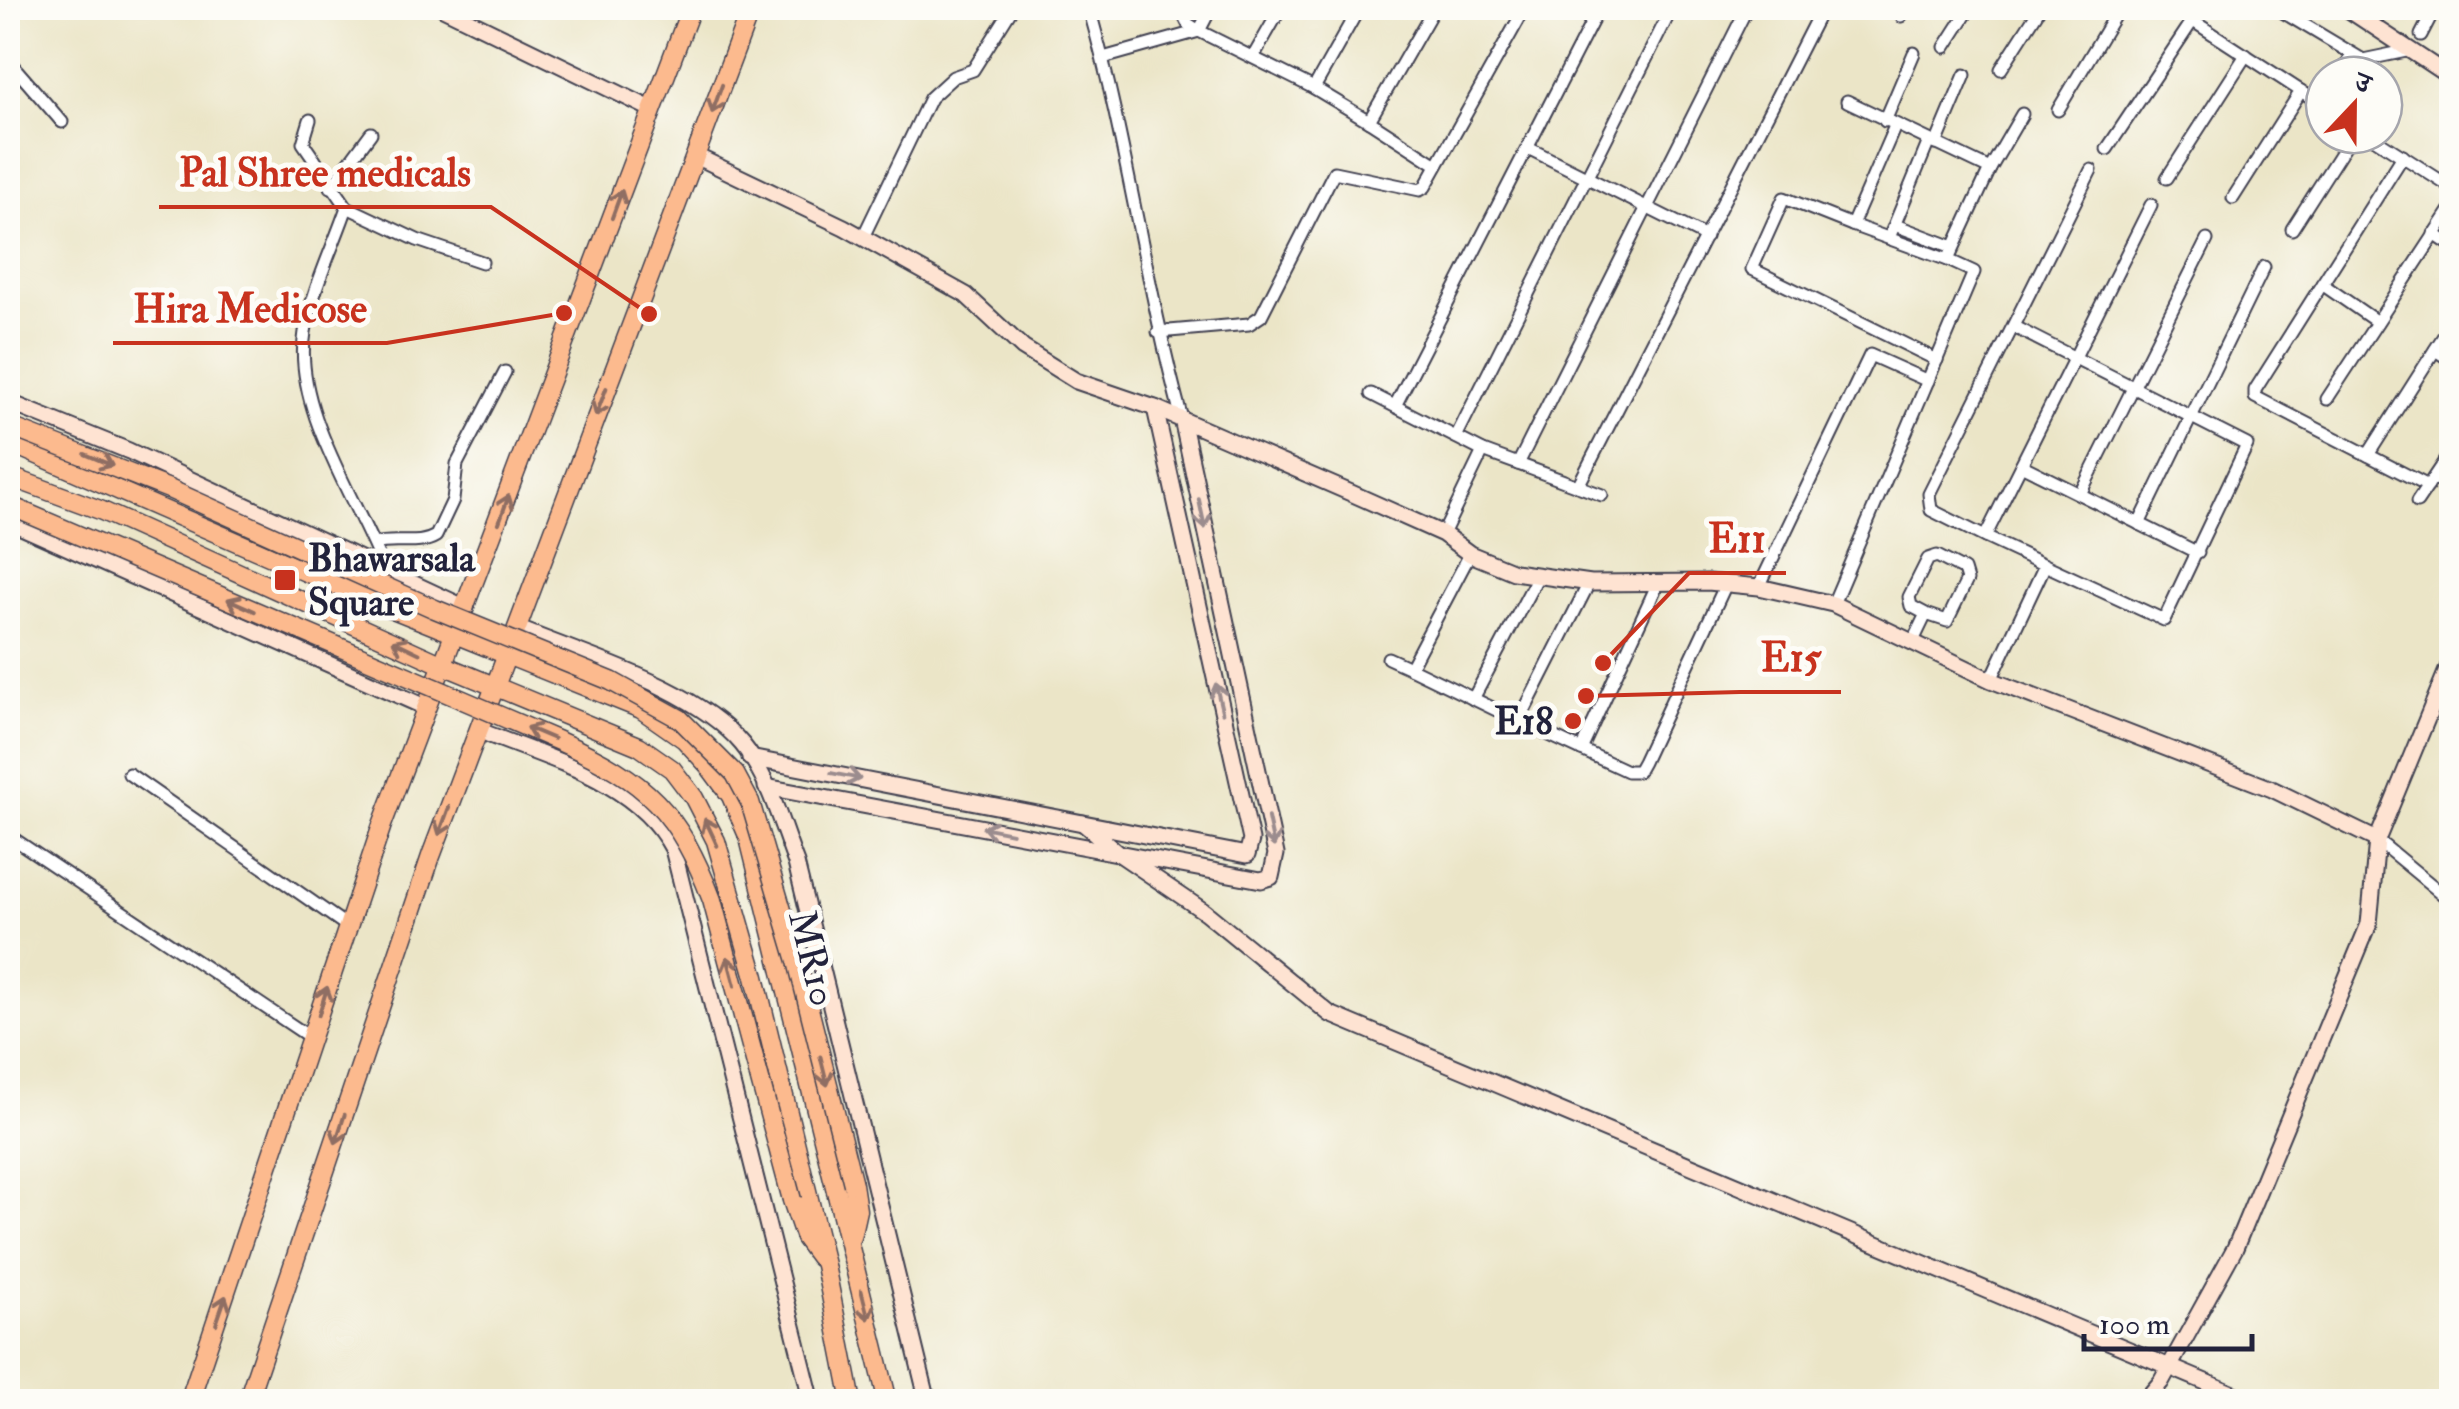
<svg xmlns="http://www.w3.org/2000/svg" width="2459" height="1409" font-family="'IM FELL Double Pica','Noto Serif Devanagari',serif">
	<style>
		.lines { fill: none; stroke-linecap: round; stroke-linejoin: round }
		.street-casing { stroke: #403f50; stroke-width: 15 }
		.secondary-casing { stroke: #403f50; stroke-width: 19 }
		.primary-casing { stroke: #403f50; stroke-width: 21 }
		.street { stroke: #fff; stroke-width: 11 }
		.secondary { stroke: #fee3d2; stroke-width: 15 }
		.primary { stroke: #fcba8e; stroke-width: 18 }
		.primary-bridge-casing { stroke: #403f50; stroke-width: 21; stroke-linecap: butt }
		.primary-bridge { stroke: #fcba8e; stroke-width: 18 }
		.oneway { stroke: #8f6e64 }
		.oneway2 { stroke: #9b8c8e }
		.poi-dot { fill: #c8321e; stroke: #fdfcf7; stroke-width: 4 }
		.labels { text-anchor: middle; stroke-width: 10; stroke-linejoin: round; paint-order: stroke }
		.poi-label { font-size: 38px; font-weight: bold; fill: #22223b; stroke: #fdfcf7; text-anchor: start }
		.street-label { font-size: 38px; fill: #22223b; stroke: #fdfcf7 }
		.leader { fill: none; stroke: #c8321e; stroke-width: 4 }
		.callout-dot { fill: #c8321e; stroke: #fdfcf7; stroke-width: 4 }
		.callout-label { font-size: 40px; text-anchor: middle; font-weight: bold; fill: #c8321e; stroke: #fdfcf7; stroke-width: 10; stroke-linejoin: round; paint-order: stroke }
	</style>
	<rect width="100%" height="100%" fill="#fdfcf7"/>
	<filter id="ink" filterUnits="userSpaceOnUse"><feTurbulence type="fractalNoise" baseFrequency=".01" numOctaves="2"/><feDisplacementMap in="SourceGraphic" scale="20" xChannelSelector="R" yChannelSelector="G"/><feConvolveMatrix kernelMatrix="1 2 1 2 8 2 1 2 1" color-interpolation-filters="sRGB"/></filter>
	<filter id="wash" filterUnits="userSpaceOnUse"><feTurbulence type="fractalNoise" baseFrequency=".0048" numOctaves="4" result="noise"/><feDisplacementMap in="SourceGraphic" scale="40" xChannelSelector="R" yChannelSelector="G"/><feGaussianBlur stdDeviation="2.25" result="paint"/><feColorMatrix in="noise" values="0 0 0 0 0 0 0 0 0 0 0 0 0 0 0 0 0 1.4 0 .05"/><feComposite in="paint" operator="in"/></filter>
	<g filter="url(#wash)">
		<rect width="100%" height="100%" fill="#ebe5c7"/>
	</g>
	<g filter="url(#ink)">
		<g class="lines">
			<g class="street-casing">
				<g id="street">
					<path d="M1089,8c38,135 56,275 93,411"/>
					<path d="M1180,8l8,16 11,7"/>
					<path d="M1211,8l-12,23 115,57 55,33 65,-113"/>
					<path d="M2173,8l151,98"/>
					<path d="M2276,8l87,52 48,-10"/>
					<path d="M1901,16l6,-8"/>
					<path d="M2421,35l14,-27"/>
					<path d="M1945,47l25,-39"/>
					<path d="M1253,57l28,-49"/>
					<path d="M1103,58l96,-27"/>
					<path d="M8,60l54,62"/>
					<path d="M2001,69l39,-61"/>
					<path d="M2340,75l12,-18"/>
					<path d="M1314,88l45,-80"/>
					<path d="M2058,110l61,-102"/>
					<path d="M310,120l-7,23 44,64c-14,41 -35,83 -42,125 -13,77 54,170 80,240"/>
					<path d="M1369,121l68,44"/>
					<path d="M1885,121l29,-68"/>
					<path d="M1895,126l-43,99 96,35"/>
					<path d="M2369,135l83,53"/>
					<path d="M1936,144l29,-69"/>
					<path d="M1528,148l178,89"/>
					<path d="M2107,149l86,-129"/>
					<path d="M2403,156l-148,234v7l173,89"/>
					<path d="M1990,169l32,-55"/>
					<path d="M2167,178l79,-123"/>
					<path d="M331,187l40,-54"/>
					<path d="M2233,198l68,-107"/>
					<path d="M347,207l70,33 65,22"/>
					<path d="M1852,225l-68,-27 -32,71 185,91"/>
					<path d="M1895,225l58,22"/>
					<path d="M2292,229l60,-94"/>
					<path d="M2434,234l18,12"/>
					<path d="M863,237l67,-139 23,-21 20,-7 39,-62"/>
					<path d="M1889,238l40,-97"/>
					<path d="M2322,284l55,38"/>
					<path d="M2016,328l231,117 -83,175 -119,-55"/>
					<path d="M1158,332l91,-8 12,-8 73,-144 86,18 5,-3 100,-179"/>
					<path d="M2435,350l17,11"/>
					<path d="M1371,394l112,57 119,44"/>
					<path d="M2327,399l125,-191"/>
					<path d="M1395,406l204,-398"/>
					<path d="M1456,437l216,-429"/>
					<path d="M2368,455l84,-132"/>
					<path d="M1518,464l229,-456"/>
					<path d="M2021,465l177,88"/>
					<path d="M1578,486l244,-478"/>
					<path d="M2080,494l127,-254"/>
					<path d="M2417,502l35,-52"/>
					<path d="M2139,524l125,-257"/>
					<path d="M1443,534l40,-83"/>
					<path d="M1985,537l-54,-27 -2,-16 162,-324"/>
					<path d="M374,544c21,-6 44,3 62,-8l17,-36 4,-36 48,-92"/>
					<path d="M1470,554l-60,114 109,53"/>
					<path d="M1589,583l-70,138 108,50h11l5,-9 83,-178"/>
					<path d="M1759,587l111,-232 58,26"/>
					<path d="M1833,604l141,-332 -26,-12 42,-91 -143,-68"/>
					<path d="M1913,641l13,-27 -15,-8 -2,-9 19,-38 9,-3 27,14 3,10 -20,41 -21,-7"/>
					<path d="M1388,658l22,10"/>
					<path d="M1991,680l54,-115 -60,-28 166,-332"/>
					<path d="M1473,699l65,-123"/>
					<path d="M1581,750l77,-167"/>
					<path d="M129,774l218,152"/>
					<path d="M8,835l303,203"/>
					<path d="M2377,840l75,62"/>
				</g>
			</g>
			<g class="secondary-casing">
				<g id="secondary">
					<path d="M443,8l210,102"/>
					<path d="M2346,8l106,70"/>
					<path d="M8,18l9,-10"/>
					<path d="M696,156l148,71 122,68 57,53 53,33 79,27 196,85 92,41 27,20 44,18 77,11 117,-1 51,5 74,17 158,76 281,109 105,51"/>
					<path d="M8,402l121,49 337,157"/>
					<path d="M8,521l417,186"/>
					<path d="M517,628c68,29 176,58 225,116 27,33 39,80 54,119l132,539"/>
					<path d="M478,730c69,29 158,49 195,119l139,553"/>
					<path d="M750,758l497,97 4,-15 -96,-432"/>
					<path d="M766,787l495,93 10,-3 5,-23 -94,-435"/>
					<path d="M1083,823l35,30 87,59 125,102 923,388"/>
					<path d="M2144,1402l17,-20 74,-134 134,-324 8,-84 75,-182"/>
				</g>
			</g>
			<g class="primary-casing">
				<g id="primary">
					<path d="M8,442l355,155 278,112 43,30 24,26 23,31 18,42 139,564"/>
					<path d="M8,476l92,34 343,155 196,81 33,23 22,29 22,43 39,136 70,288 27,137"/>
					<path d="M792,1200l13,38 14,19"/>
					<path d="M851,1237l6,-27 -4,-26"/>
					<path d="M189,1402l193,-577 309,-817"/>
					<path d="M247,1402l184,-546 320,-848"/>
				</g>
			</g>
			<use href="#street" class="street"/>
			<use href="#secondary" class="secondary"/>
			<use href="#primary" class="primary"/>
			<g class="primary-bridge-casing">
				<g id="primary-bridge">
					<path d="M8,426l161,63 266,120 176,72 69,38 55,55 15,28 47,159 56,223"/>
					<path d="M8,505l553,237c85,38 118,70 151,158l80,300"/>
				</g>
			</g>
			<use href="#primary-bridge" class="primary-bridge"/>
		</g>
		<defs><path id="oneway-shaft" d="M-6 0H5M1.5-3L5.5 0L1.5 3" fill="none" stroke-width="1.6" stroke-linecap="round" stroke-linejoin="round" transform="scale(2.5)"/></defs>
		<g class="oneway">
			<use href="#oneway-shaft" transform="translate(717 99) rotate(110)"/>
			<use href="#oneway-shaft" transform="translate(617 204) rotate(-70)"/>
			<use href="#oneway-shaft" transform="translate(601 402) rotate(111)"/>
			<use href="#oneway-shaft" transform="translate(99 460) rotate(23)"/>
			<use href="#oneway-shaft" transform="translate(504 509) rotate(-70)"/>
			<use href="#oneway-shaft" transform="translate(241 605) rotate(-156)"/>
			<use href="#oneway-shaft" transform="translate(406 647) rotate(-154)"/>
			<use href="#oneway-shaft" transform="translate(540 733) rotate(-157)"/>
			<use href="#oneway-shaft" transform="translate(444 821) rotate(110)"/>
			<use href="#oneway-shaft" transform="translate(711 832) rotate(-115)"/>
			<use href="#oneway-shaft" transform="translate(731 971) rotate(-105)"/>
			<use href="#oneway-shaft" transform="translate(323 1001) rotate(-73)"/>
			<use href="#oneway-shaft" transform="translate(824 1071) rotate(76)"/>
			<use href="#oneway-shaft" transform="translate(340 1129) rotate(108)"/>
			<use href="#oneway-shaft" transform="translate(865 1305) rotate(76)"/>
			<use href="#oneway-shaft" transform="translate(221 1310) rotate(-71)"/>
		</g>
		<g class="oneway2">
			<use href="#oneway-shaft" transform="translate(1202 514) rotate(78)"/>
			<use href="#oneway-shaft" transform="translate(1219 698) rotate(-103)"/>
			<use href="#oneway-shaft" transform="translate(846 776) rotate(11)"/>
			<use href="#oneway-shaft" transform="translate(997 830) rotate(-169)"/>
			<use href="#oneway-shaft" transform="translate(1271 832) rotate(78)"/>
		</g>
	</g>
	<g class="poi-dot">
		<rect x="273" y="568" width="24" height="24" rx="5"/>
		<circle cx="1573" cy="721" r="10"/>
	</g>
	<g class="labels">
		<g class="poi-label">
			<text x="308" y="571">Bhawarsala<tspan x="308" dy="44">Square</tspan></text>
			<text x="1553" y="734" text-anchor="end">E18</text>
		</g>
		<g class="street-label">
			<text transform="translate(813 958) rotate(76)" y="13">MR10</text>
		</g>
	</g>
	<path class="leader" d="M649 314L491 207H159M564 313L387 343H113M1603 663L1689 573H1786M1586 696L1740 692H1841"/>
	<g class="callout-dot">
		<circle cx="649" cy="314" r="10"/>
		<circle cx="564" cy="313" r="10"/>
		<circle cx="1603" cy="663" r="10"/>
		<circle cx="1586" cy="696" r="10"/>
	</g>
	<g class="callout-label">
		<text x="325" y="186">Pal Shree medicals</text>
		<text x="250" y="322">Hira Medicose</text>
		<text x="1737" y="552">E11</text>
		<text x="1791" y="671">E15</text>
	</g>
	<rect width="2459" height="1409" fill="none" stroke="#fdfcf7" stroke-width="40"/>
	<g transform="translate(2354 105) rotate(22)"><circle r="48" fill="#fdfcf7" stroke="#a5a5ac" stroke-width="2.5"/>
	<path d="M0-8L18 38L0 25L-18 38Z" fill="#c8321e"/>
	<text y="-15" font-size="28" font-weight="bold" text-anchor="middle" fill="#22223b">उ</text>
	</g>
	<path d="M2084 1334v15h168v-15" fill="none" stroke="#22223b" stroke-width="5"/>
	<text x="2099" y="1334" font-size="30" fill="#22223b" stroke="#fdfcf7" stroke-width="8" paint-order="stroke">100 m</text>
</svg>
